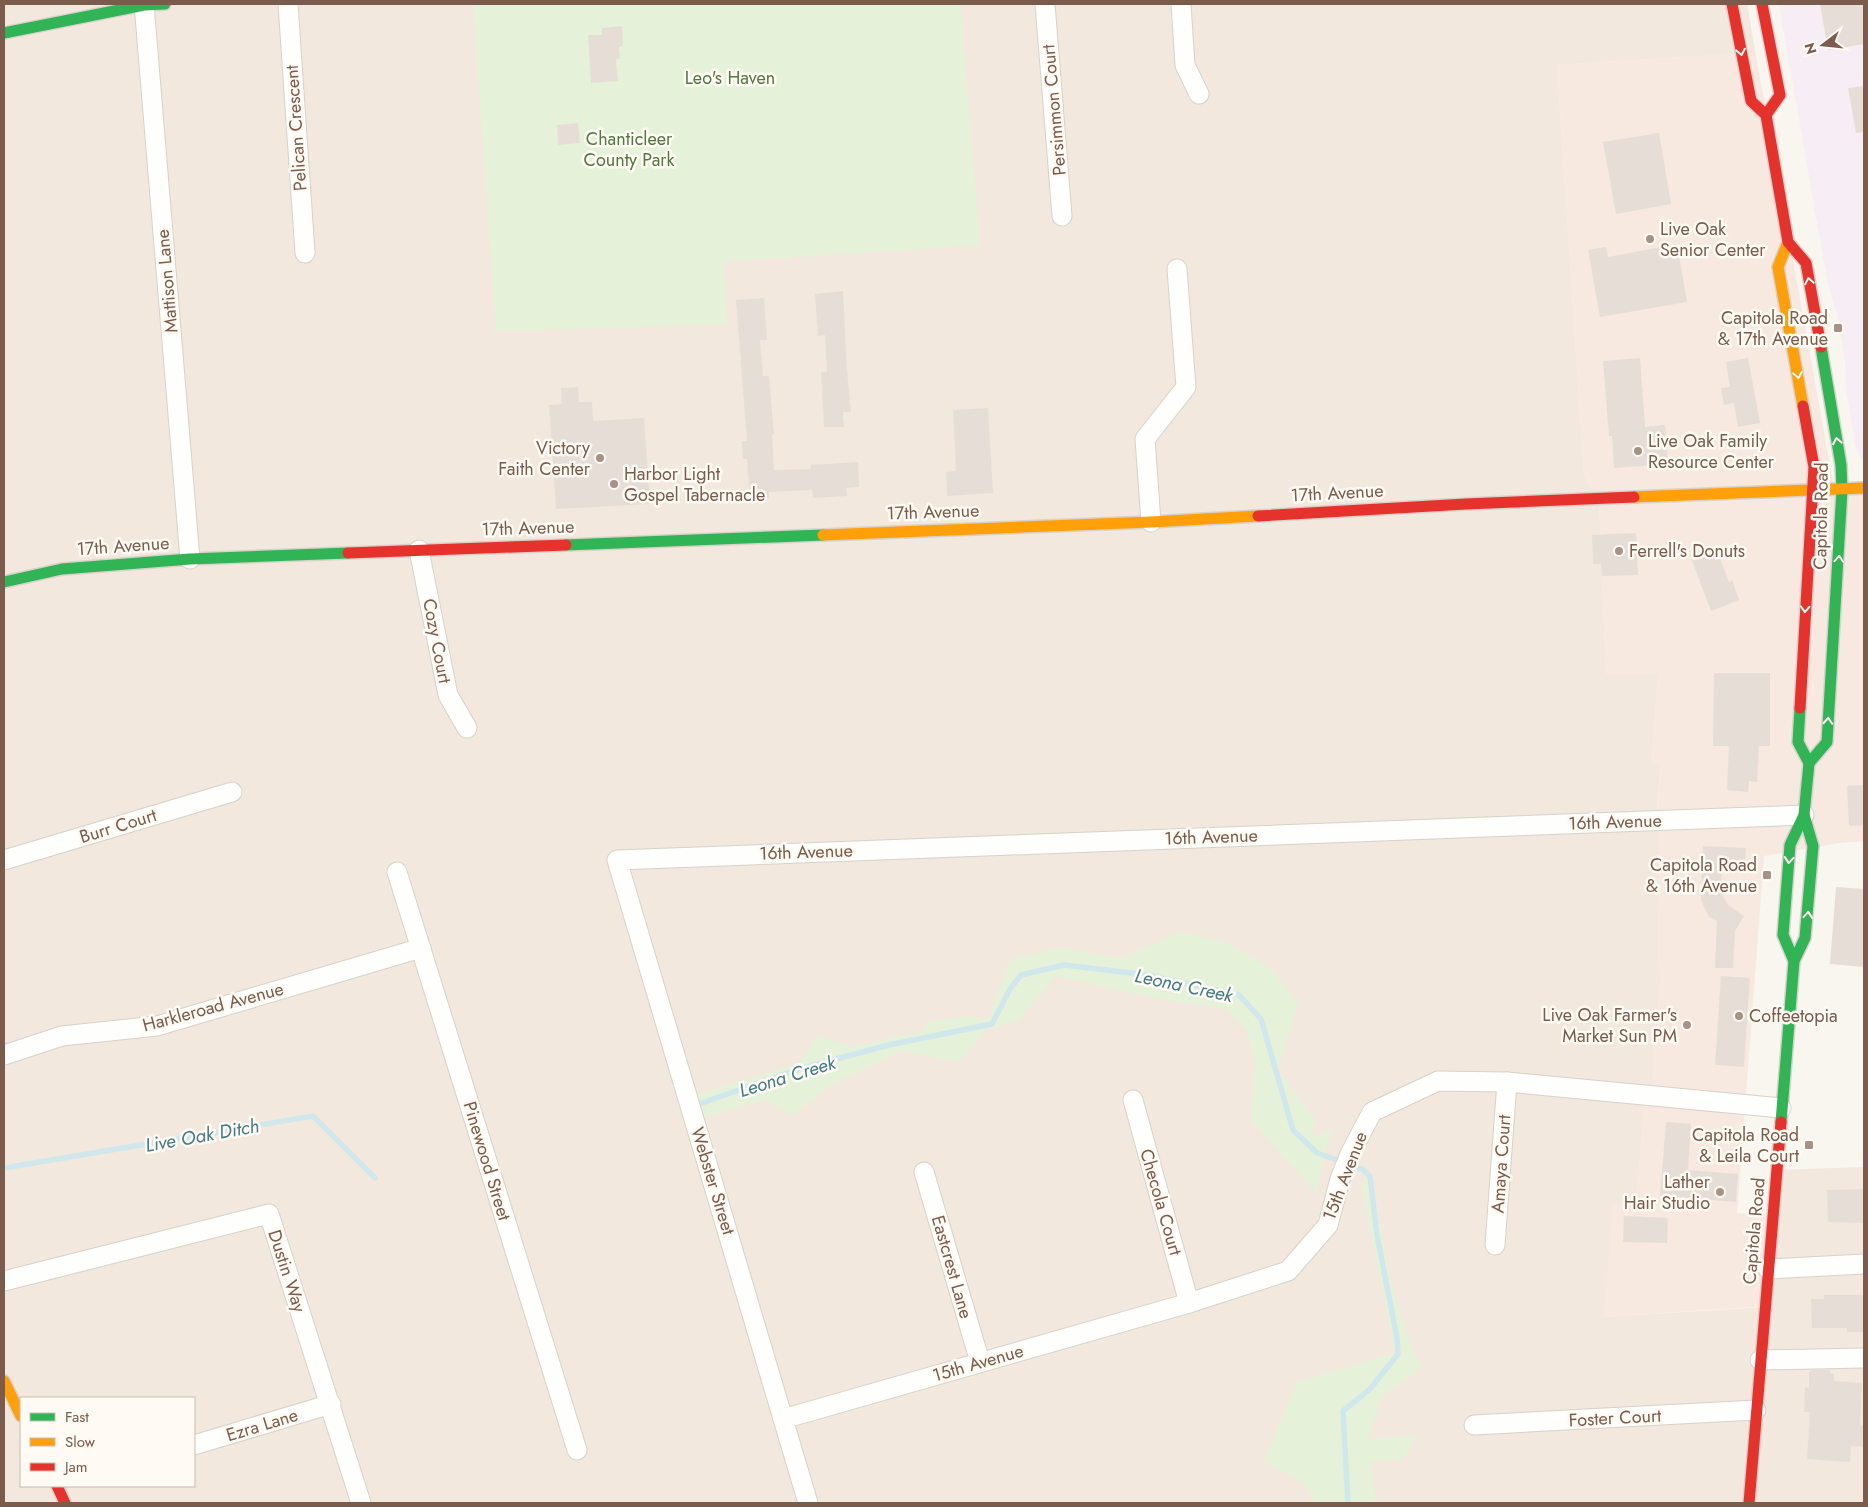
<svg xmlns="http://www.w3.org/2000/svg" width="1868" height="1507" font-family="Jost,sans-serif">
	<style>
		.residential { fill: #f2e8dd; fill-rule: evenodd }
		.commercial { fill: #f7e8e0 }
		.education { fill: #f6edf5 }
		.green { fill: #e6f1da }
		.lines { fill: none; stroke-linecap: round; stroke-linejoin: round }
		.stream { stroke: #d0e8eb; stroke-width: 5.5 }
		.building { fill: #e6ded6 }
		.street-casing { stroke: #d8d1ca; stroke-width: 21 }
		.fast-casing { stroke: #d9d2cb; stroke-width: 14 }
		.slow-casing { stroke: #d9d2cb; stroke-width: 14 }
		.jam-casing { stroke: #d9d2cb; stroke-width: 14 }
		.street { stroke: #fefefd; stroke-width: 19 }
		.fast { stroke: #30b455; stroke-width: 11 }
		.slow { stroke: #ff9f0a; stroke-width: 11 }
		.jam { stroke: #e5322d; stroke-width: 11 }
		.oneway { stroke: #fffaf3 }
		.poi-dot { fill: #a79285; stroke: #fffaf3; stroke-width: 2 }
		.labels { text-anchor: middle; stroke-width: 5; stroke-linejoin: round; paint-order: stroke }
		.park-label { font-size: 18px; fill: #527a40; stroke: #fffaf3 }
		.street-label { font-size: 18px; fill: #7b5c4c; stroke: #fffaf3 }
		.poi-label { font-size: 18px; fill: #7b5c4c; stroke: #fffaf3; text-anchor: end }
		.water-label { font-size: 19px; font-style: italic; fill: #417c87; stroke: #fffaf3 }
	</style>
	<rect width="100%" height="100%" fill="#f9f5ef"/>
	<path class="residential" d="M4,4h1743l9,52 -22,-2 -177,11 27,409 15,29 7,171 52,-1 -6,89h9l-4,46 3,17 -2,146h3l-10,125h-6l-9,109 -33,112 163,-10 11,-137 87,-3v336h-1860zM21,1398h173v88h-173z"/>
	<path class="commercial" d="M1734,54l22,2 79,437 29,-1v349l-25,2 -75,13 -27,357 37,3 -8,90 -163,11 10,-114 23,2 9,-109h6l10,-125h-3l2,-145h-4l5,-63h-9l6,-90 -52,2 -7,-172 -15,-29 -27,-409z"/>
	<path class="education" d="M1779,4h85v457l-4,-4 -4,-9 -10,-60 -1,-26 -8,-49 -9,-28z"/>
	<g class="green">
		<path d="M473,4h487l20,241 -257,17 4,62 -231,7z"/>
		<path d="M1178,932l48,10 46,27 26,36 -20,64 37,51 -3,17 20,-8 -16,63 -65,-71 4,-61 -9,-30 -21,-22 -57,-7 -112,-25 -37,44 -33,11 -27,31 -57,-11 -68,32 -41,32 -27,-15 -39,10 -24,9 -7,-24 104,-33 18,-27 33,12 72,-16 6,-9 40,-6 19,3 23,-60 49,-11 62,10z"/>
		<path d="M1370,1172l21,111 21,68 11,16 -42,31 -13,41 50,-4 -15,24 -33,3 6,41h-61l-10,-18 -41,-24 33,-79 98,-29 -34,-170z"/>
	</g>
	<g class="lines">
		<g class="stream">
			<path d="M699,1104l103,-36 87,-23 103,-21 18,-35 11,-14 43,-10 84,10 91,20 22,24 32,111 24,23 45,16 8,7 7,59 20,103 1,16 -28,35 -27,22 5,92"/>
			<path d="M4,1168l309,-52 62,62"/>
		</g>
	</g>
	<g class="building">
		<path d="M1820,4h44v40l-36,6z"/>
		<path d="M622,26l1,20 -4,1 1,11 -4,1 2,22 -27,2 -3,-48h14v-7z"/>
		<path d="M1864,86v46l-8,1 -8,-45z"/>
		<path d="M578,123l2,20 -22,2 -1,-20z"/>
		<path d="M1659,133l12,71 -55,10 -13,-72z"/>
		<path d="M1677,244l10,58 -87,15 -12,-67 18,-3 2,10z"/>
		<path d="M843,291l4,80 4,41h-8l1,15h-20l-3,-55h6l-2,-37 -7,1 -3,-42z"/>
		<path d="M764,298l3,42h-7l3,36h6l5,58h-2l2,36 37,-1v-4l47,-3 1,25 -13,1 1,8 -34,2 -1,-8 -43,2v6l-19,1 -3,-40h-4l-1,-18h5l-11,-141z"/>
		<path d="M1640,358l5,69 20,-2 3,39 -54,4 -2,-32h-3l-6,-75z"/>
		<path d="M1748,358l12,65 -22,4 -4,-24 -10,2 -3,-17 9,-1 -4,-25z"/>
		<path d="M578,387l1,15h13l1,19 51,-3 6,86 -94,5 -7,-104 13,-1 -1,-16z"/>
		<path d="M988,408l5,85 -46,3 -1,-24 10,-1 -3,-61z"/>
		<path d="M1636,533l2,42 -36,1 -1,-12h-8l-1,-29z"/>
		<path d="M1715,545l14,37 3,-2 7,20 -28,11 -21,-56z"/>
		<path d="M1714,673h56v73h-11l-2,36 -8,-1 -1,11 -21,-2 2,-44h-16z"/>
		<path d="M1864,785v40l-15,1 -2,-40z"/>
		<path d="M1703,846l43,2 -1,15 -23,-1 -1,30 7,13 16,11 -9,15 -2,37h-18l2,-47 -8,-4 -8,-17z"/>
		<path d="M1836,887l28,2v78l-34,-3z"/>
		<path d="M1721,976l29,2 -6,89 -29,-2z"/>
		<path d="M1666,1122l25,2 -3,46 50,4 -2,28 -76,-6z"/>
		<path d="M1864,1189v34l-36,-1 -1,-32z"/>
		<path d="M1624,1216l44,2 -1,25 -44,-1z"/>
		<path d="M1824,1295h40v37h-17v-4h-35l-1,-29h13z"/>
		<path d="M1813,1370h17v3l4,1v7l28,2 -2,42 4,1v21l-13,-1 -1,16 -43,-3 3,-47h-6l1,-25 4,1v-16z"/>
	</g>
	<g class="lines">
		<g class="street-casing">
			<g id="street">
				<path d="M144,4l46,555"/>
				<path d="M288,4l17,249"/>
				<path d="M1045,4l17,212"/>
				<path d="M1181,4l4,61 14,29"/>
				<path d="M1151,522l-6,-83 41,-52 -9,-118"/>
				<path d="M419,550l29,145 19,33"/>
				<path d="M4,860l228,-68"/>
				<path d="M397,872l180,578"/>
				<path d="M4,1055l58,-19 95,-10 264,-78"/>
				<path d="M1133,1100l56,203"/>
				<path d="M924,1172l56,190"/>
				<path d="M1495,1245l12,-163"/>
				<path d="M1768,1269l96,-5"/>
				<path d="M4,1281l265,-67 92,289"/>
				<path d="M1760,1360l104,-2"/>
				<path d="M783,1419l406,-116 99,-32 40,-46 12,-46 10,-25 22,-42 66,-31 69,1 274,26"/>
				<path d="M1474,1425l282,-15"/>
				<path d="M194,1445l137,-41"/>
				<path d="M808,1503l-191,-643 1187,-45"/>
			</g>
		</g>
		<g class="fast-casing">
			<g id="fast">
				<path d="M4,33l140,-28 21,-1"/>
				<path d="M566,545l257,-10"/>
				<path d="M4,582l58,-13 128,-10 158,-6"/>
				<path d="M1809,763l18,-21 15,-252 -1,-25 -20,-118"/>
				<path d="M1794,961l-11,-26 7,-90 14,-30"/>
				<path d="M1781,1122l13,-161 11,-23 8,-92 -9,-31 5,-52 -11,-21 2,-34"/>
			</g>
		</g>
		<g class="slow-casing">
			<g id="slow">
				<path d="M1788,242l-10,25 25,139"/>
				<path d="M1634,497l230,-9"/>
				<path d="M823,535l328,-13 107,-6"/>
				<path d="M4,1381l17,35"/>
			</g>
		</g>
		<g class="jam-casing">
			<g id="jam">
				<path d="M1732,4l19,97 15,14 22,127 18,21 15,84"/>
				<path d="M1762,4l18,91 -14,20"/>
				<path d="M1258,516l208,-12 168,-7"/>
				<path d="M348,553l218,-8"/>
				<path d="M1800,708l14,-241 -11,-61"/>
				<path d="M57,1486l8,17"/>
				<path d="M1749,1503l32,-381"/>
			</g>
		</g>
		<use href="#street" class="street"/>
		<use href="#fast" class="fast"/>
		<use href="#slow" class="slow"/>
		<use href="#jam" class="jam"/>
	</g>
	<defs><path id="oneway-chevron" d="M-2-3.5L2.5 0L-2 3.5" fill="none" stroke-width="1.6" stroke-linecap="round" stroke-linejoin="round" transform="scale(1.25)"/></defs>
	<g class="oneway">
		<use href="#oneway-chevron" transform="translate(1741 52) rotate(79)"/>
		<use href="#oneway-chevron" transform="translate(1809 281) rotate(-100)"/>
		<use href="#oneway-chevron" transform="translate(1798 375) rotate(79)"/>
		<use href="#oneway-chevron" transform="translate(1837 441) rotate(-100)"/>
		<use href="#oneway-chevron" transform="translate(1839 559) rotate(-86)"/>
		<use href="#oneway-chevron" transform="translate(1805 609) rotate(93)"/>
		<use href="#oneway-chevron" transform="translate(1828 721) rotate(-87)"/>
		<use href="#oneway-chevron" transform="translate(1789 860) rotate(95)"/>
		<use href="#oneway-chevron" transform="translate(1808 915) rotate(-85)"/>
	</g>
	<g class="poi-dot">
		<circle cx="1650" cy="239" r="5"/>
		<rect x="1833" y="323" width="10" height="10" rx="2.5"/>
		<circle cx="1638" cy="451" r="5"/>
		<circle cx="600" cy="458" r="5"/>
		<circle cx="614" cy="484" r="5"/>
		<circle cx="1619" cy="551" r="5"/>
		<rect x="1762" y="870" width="10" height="10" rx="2.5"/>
		<circle cx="1739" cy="1016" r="5"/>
		<circle cx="1687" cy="1025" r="5"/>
		<rect x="1804" y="1140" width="10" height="10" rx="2.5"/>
		<circle cx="1720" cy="1192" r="5"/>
	</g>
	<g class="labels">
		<g class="park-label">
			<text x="730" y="84">Leo's Haven</text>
			<text x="629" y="145">Chanticleer<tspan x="629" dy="21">County Park</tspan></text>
		</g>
		<g class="street-label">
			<text transform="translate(1054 110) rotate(-95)" y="6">Persimmon Court</text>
			<text transform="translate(296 128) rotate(-94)" y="6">Pelican Crescent</text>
			<text transform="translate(167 281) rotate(-95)" y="6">Mattison Lane</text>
			<text transform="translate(1337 493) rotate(-3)" y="6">17th Avenue</text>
			<text transform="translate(933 512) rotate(-2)" y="6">17th Avenue</text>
			<text transform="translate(1821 516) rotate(-89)" y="6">Capitola Road</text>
			<text transform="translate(528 528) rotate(-2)" y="6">17th Avenue</text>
			<text transform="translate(123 546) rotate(-4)" y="6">17th Avenue</text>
			<text transform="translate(437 641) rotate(79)" y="6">Cozy Court</text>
			<text transform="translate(1615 822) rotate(-2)" y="6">16th Avenue</text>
			<text transform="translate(118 826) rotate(-17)" y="6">Burr Court</text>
			<text transform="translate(1211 837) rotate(-2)" y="6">16th Avenue</text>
			<text transform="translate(806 852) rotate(-2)" y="6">16th Avenue</text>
			<text transform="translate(213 1007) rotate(-15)" y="6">Harkleroad Avenue</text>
			<text transform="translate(487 1161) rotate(73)" y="6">Pinewood Street</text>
			<text transform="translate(1501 1164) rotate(-86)" y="6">Amaya Court</text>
			<text transform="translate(1345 1176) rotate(-69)" y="6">15th Avenue</text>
			<text transform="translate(713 1181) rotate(73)" y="6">Webster Street</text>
			<text transform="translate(1161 1202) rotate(74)" y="6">Checola Court</text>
			<text transform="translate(1754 1231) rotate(-85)" y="6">Capitola Road</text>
			<text transform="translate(952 1267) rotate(74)" y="6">Eastcrest Lane</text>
			<text transform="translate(287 1271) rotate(72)" y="6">Dustin Way</text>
			<text transform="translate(978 1363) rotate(-16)" y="6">15th Avenue</text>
			<text transform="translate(1615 1418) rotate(-3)" y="6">Foster Court</text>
			<text transform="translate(262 1425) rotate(-17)" y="6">Ezra Lane</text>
		</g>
		<g class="poi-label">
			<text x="1660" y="235" text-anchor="start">Live Oak<tspan x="1660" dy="21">Senior Center</tspan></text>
			<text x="1828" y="324">Capitola Road<tspan x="1828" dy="21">&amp; 17th Avenue</tspan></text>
			<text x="1648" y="447" text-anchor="start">Live Oak Family<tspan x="1648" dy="21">Resource Center</tspan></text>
			<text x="590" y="454">Victory<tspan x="590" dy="21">Faith Center</tspan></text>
			<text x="624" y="480" text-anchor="start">Harbor Light<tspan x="624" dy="21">Gospel Tabernacle</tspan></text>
			<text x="1629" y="557" text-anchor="start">Ferrell's Donuts</text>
			<text x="1757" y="871">Capitola Road<tspan x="1757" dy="21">&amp; 16th Avenue</tspan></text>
			<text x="1677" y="1021">Live Oak Farmer's<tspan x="1677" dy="21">Market Sun PM</tspan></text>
			<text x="1749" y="1022" text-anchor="start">Coffeetopia</text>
			<text x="1799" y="1141">Capitola Road<tspan x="1799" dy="21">&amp; Leila Court</tspan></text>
			<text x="1710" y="1188">Lather<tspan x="1710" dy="21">Hair Studio</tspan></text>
		</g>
		<g class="water-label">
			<text transform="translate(1184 985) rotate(12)" y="7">Leona Creek</text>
			<text transform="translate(787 1076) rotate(-17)" y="7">Leona Creek</text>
			<text transform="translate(202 1135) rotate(-10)" y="7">Live Oak Ditch</text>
		</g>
	</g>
	<rect width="1868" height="1507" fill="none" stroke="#7b5c4c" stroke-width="10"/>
	<rect x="20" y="1397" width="175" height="90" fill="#fffaf3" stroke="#cabbb0"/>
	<rect x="30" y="1413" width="25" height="8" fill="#30b455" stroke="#cabbb0"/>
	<text x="65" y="1422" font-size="15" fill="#7b5c4c">Fast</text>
	<rect x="30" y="1438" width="25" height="8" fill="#ff9f0a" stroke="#cabbb0"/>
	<text x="65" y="1447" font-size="15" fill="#7b5c4c">Slow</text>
	<rect x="30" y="1463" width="25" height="8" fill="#e5322d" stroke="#cabbb0"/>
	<text x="65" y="1472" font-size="15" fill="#7b5c4c">Jam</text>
	<g transform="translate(1823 45) rotate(254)" stroke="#fffaf3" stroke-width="4" paint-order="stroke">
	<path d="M0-4L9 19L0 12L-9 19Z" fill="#7b5c4c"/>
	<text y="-8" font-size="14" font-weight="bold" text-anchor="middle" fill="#7b5c4c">N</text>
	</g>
</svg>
